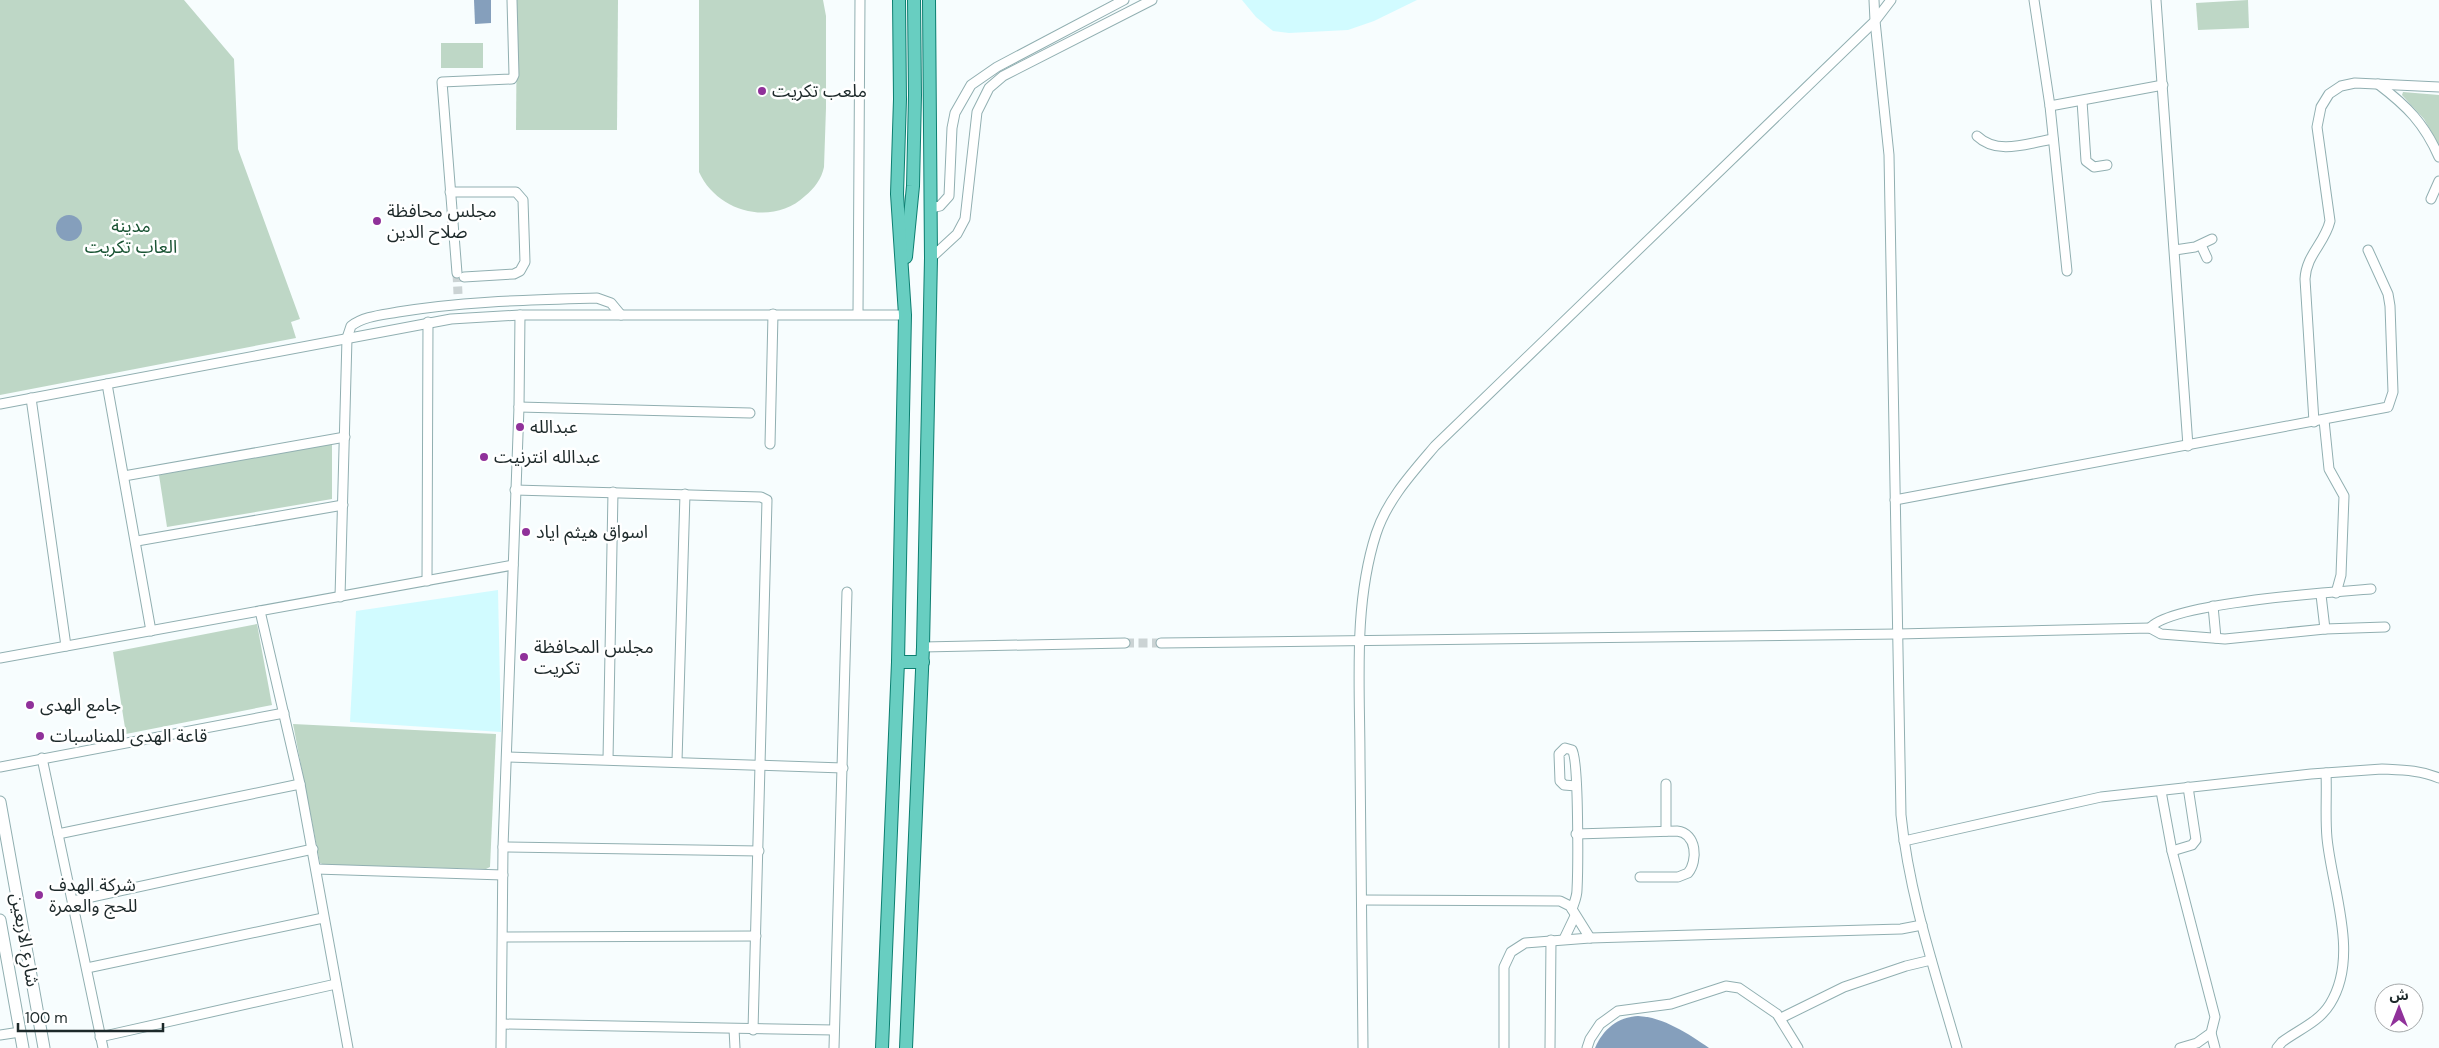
<svg xmlns="http://www.w3.org/2000/svg" width="2439" height="1048" font-family="'DM Sans','Noto Sans Arabic',sans-serif">
	<style>
		.built { fill: #d1fbff }
		.green { fill: #bed7c6 }
		.water { fill: #859fbc }
		.lines { fill: none; stroke-linecap: round; stroke-linejoin: round }
		.minor-tunnel { stroke: #cbd3d4; stroke-width: 9; stroke-dasharray: 9 4.5; stroke-linecap: butt }
		.minor-casing { stroke: #91afb1; stroke-width: 11 }
		.secondary-casing { stroke: #91afb1; stroke-width: 13 }
		.primary-casing { stroke: #0c7f71; stroke-width: 14 }
		.minor { stroke: #fff; stroke-width: 9 }
		.secondary { stroke: #fff; stroke-width: 11 }
		.primary { stroke: #68cec1; stroke-width: 12 }
		.poi-dot { fill: #90319a; stroke: #fff; stroke-width: 2 }
		.labels { text-anchor: middle; stroke-width: 5; stroke-linejoin: round; paint-order: stroke }
		.poi-label { font-size: 18px; fill: #1d292a; stroke: #fff; text-anchor: start }
		.park-label { font-size: 18px; fill: #1a5434; stroke: #fff }
		.street-label { font-size: 18px; fill: #1d292a; stroke: #fff }
	</style>
	<rect width="100%" height="100%" fill="#f7fdfe"/>
	<g class="built">
		<path d="M1242,0h175l-43,21 -26,9 -59,3 -16,-2 -17,-14z"/>
		<path d="M498,590l3,142 -151,-10 6,-111z"/>
	</g>
	<g class="green">
		<path d="M0,0h184l50,59 4,90 62,170 -9,3 5,16 -296,57z"/>
		<path d="M517,0h101l-1,130h-101z"/>
		<path d="M699,0h124l3,16v92l-2,59c-2,11 -10,22 -19,29 -33,31 -88,16 -106,-24z"/>
		<path d="M2248,0l1,28 -51,2 -2,-27z"/>
		<rect x="441" y="43" width="42" height="25"/>
		<path d="M2403,92l36,3v50l-15,-26 -22,-24z"/>
		<path d="M332,443v56l-165,28 -8,-52z"/>
		<path d="M257,624l15,81 -146,29 -13,-82z"/>
		<path d="M293,724l203,10 -6,133 -4,2 -161,-4 -5,-2z"/>
	</g>
	<g class="water">
		<path d="M474,0h17v23l-16,1z"/>
		<circle cx="69" cy="228" r="13"/>
		<path d="M1638,1016c25,1 51,18 71,32h-114c8,-19 23,-31 43,-32z"/>
	</g>
	<g class="lines">
		<g class="minor-tunnel">
			<path d="M457,273l1,21"/>
			<path d="M1125,643h36"/>
		</g>
		<g class="minor-casing">
			<g id="minor">
				<path d="M1891,0l-16,21 14,134 12,660c8,80 34,156 56,233"/>
				<path d="M2034,0l16,106 17,165"/>
				<path d="M2156,0l32,446"/>
				<path d="M2378,84c29,22 46,39 61,73"/>
				<path d="M2082,101l4,60 8,6 13,-2"/>
				<path d="M2050,106l113,-21"/>
				<path d="M1977,136c21,20 51,7 76,3"/>
				<path d="M450,192h66l7,8 2,62 -5,9 -6,3 -50,3"/>
				<path d="M2431,199l8,-18"/>
				<path d="M931,208l9,-2 9,-10 3,-68 3,-15 16,-28 26,-18 127,-67"/>
				<path d="M2201,245l6,13"/>
				<path d="M2175,250l20,-3 17,-8"/>
				<path d="M931,258l26,-24 8,-15 12,-107 12,-24 14,-12 149,-76"/>
				<path d="M457,273l-15,-191 70,-3 2,-4 -2,-75"/>
				<path d="M858,314l2,-314"/>
				<path d="M107,384l44,247"/>
				<path d="M31,398l35,248"/>
				<path d="M0,404l451,-85 69,-4h385"/>
				<path d="M519,407l231,6"/>
				<path d="M2324,420l5,49 15,27 -3,79 -5,18"/>
				<path d="M2314,422l-9,-143c1,-24 20,-36 25,-58l-13,-94 4,-20 8,-13 12,-8 14,-3 84,4"/>
				<path d="M770,444l3,-130"/>
				<path d="M124,476l221,-39"/>
				<path d="M515,490l246,7 6,3 -14,530"/>
				<path d="M1895,500l493,-93 5,-15 -3,-86 -2,-12 -20,-44"/>
				<path d="M137,541l206,-36"/>
				<path d="M427,581l1,-259"/>
				<path d="M2321,595l4,34"/>
				<path d="M340,597l7,-259 4,-12c13,-10 31,-11 47,-14 66,-11 132,-12 199,-14l14,5 10,12"/>
				<path d="M2213,606l3,32"/>
				<path d="M260,611l40,173 48,264"/>
				<path d="M2150,628c20,-25 183,-36 221,-39"/>
				<path d="M1161,643l737,-9 252,-6 11,6 64,5 100,-10 60,-2"/>
				<path d="M923,647l202,-4"/>
				<path d="M0,658l513,-93"/>
				<path d="M508,757l335,11"/>
				<path d="M42,758l61,290"/>
				<path d="M608,759l5,-267"/>
				<path d="M677,761l8,-267"/>
				<path d="M0,767l284,-54"/>
				<path d="M1666,784v47"/>
				<path d="M2161,791l11,60 43,166 -4,16 -14,10 -17,5"/>
				<path d="M58,834l242,-50"/>
				<path d="M1576,834l101,-3c20,2 21,30 11,42l-10,4h-38"/>
				<path d="M1904,841l197,-44 210,-23 71,-5c20,1 38,1 57,9"/>
				<path d="M503,847l256,4"/>
				<path d="M2172,851l20,-6 4,-5 -8,-53"/>
				<path d="M316,869l187,6"/>
				<path d="M1362,900l198,1 10,5 20,32"/>
				<path d="M73,901l240,-52"/>
				<path d="M1572,909c2,-6 5,-12 5,-19 1,-19 2,-131 -5,-140l-7,-2 -6,6 1,27 4,4 12,1"/>
				<path d="M503,937l253,-1"/>
				<path d="M1564,939l11,-23"/>
				<path d="M87,968l236,-50"/>
				<path d="M1781,1018l63,-31 62,-21 25,-6"/>
				<path d="M502,1024l332,6"/>
				<path d="M734,1029l1,19"/>
				<path d="M2211,1033l4,15"/>
				<path d="M0,1035l20,-3"/>
				<path d="M100,1037l236,-53"/>
				<path d="M501,1048l2,-201 16,-440 1,-92"/>
				<path d="M834,1048l13,-456"/>
				<path d="M1363,1048c-1,-96 -2,-192 -3,-288 0,-75 -7,-154 16,-226 11,-34 36,-61 59,-88l440,-425 -1,-21"/>
				<path d="M1504,1048v-81l7,-15 14,-9 65,-5 311,-9 21,-4"/>
				<path d="M1550,1048l1,-108"/>
				<path d="M1587,1048l3,-9 10,-15 18,-13 53,-7 55,-18 13,2 38,26 21,34"/>
				<path d="M2277,1048l5,-6c16,-12 37,-20 48,-38 30,-48 2,-114 -3,-166 -2,-21 0,-43 -1,-65"/>
			</g>
		</g>
		<g class="secondary-casing">
			<g id="secondary">
				<path d="M0,802l44,246"/>
				<path d="M0,920l23,128"/>
			</g>
		</g>
		<g class="primary-casing">
			<g id="primary">
				<path d="M906,257l7,-71 2,-91 -1,-95"/>
				<path d="M898,662h25"/>
				<path d="M882,1048l16,-386 7,-347 -8,-121 3,-95 -1,-99"/>
				<path d="M906,1048l17,-401 8,-389 -2,-258"/>
			</g>
		</g>
		<use href="#minor" class="minor"/>
		<use href="#secondary" class="secondary"/>
		<use href="#primary" class="primary"/>
	</g>
	<g class="poi-dot">
		<circle cx="762" cy="91" r="5"/>
		<circle cx="377" cy="221" r="5"/>
		<circle cx="520" cy="427" r="5"/>
		<circle cx="484" cy="457" r="5"/>
		<circle cx="526" cy="532" r="5"/>
		<circle cx="524" cy="657" r="5"/>
		<circle cx="30" cy="705" r="5"/>
		<circle cx="40" cy="736" r="5"/>
		<circle cx="39" cy="895" r="5"/>
	</g>
	<g class="labels">
		<g class="poi-label">
			<text x="772" y="97">ملعب تكريت</text>
			<text x="387" y="217">مجلس محافظة<tspan x="387" dy="21">صلاح الدين</tspan></text>
			<text x="530" y="433">عبدالله</text>
			<text x="494" y="463">عبدالله انترنيت</text>
			<text x="536" y="538">اسواق هيثم اياد</text>
			<text x="534" y="653">مجلس المحافظة<tspan x="534" dy="21">تكريت</tspan></text>
			<text x="40" y="711">جامع الهدى</text>
			<text x="50" y="742">قاعة الهدى للمناسبات</text>
			<text x="49" y="891">شركة الهدف<tspan x="49" dy="21">للحج والعمرة</tspan></text>
		</g>
		<g class="park-label">
			<text x="131" y="232">مدينة<tspan x="131" dy="21">العاب تكريت</tspan></text>
		</g>
		<g class="street-label">
			<text transform="translate(25 940) rotate(80)" y="6">شارع الاربعين</text>
		</g>
	</g>
	<g transform="translate(2399 1008)"><circle r="24" fill="#ffffff" stroke="#a5a9aa"/>
	<path d="M0-4L9 19L0 12L-9 19Z" fill="#90319a"/>
	<text y="-8" font-size="14" font-weight="bold" text-anchor="middle" fill="#1d292a">ش</text>
	</g>
	<path d="M18 1023v8h145v-8" fill="none" stroke="#1d292a" stroke-width="2.5"/>
	<text x="25" y="1023" font-size="15" fill="#1d292a" stroke="#ffffff" stroke-width="4" paint-order="stroke">100 m</text>
</svg>
